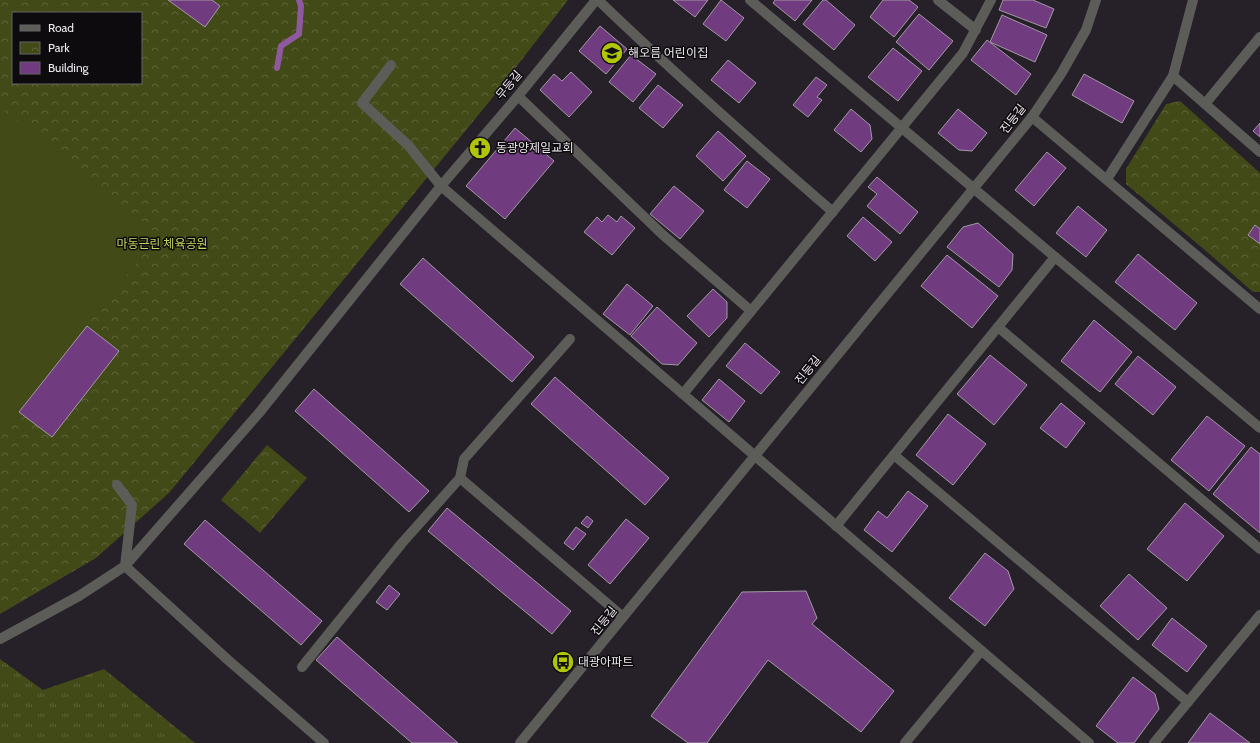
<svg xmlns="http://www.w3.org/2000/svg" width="1260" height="743" font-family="Cabin,'Noto Sans KR',sans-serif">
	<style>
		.grass { fill: url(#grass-tufts) }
		.park { fill: url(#park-crowns); fill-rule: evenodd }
		.garden { fill: #424a18 }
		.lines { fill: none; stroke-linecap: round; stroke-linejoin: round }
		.stream { stroke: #8f599f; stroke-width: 6 }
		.building { fill: #703b7f; stroke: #a29aa4 }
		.minor { stroke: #5c5d58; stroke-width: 10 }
		.tertiary { stroke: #5c5d58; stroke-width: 10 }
		.labels { text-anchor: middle; stroke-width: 3; stroke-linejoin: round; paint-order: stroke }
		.poi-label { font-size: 12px; fill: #ede9ee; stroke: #0e0b0f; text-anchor: start }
		.street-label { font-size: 12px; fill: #ede9ee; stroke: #0e0b0f }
		.park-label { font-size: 12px; fill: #c3d759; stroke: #0e0b0f }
	</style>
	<defs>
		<pattern id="grass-tufts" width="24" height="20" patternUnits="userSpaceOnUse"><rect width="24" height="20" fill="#424a18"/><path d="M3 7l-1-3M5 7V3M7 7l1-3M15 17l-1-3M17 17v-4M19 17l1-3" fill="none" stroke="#5e643a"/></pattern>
		<pattern id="park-crowns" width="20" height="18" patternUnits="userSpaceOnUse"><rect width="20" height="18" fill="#424a18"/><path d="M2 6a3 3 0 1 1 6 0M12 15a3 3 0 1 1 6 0" fill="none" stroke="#5e643a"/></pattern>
	</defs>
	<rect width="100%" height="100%" fill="#262028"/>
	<path class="grass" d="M0,659l43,31 61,-21 91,74h-195z"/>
	<g class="park">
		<path d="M0,0h568l-79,102 -320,391 -73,65 -96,56zM13,13h128v70h-128z"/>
		<path d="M1180,101l80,72v119h-7l-47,-41 -80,-67v-15l40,-65z"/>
		<path d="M267,445l40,33 -47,55 -39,-33z"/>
	</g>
	<path class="garden" d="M0,107l159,128 -159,200z"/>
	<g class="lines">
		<path class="stream" d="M277,68l4,-22 18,-12 2,-28 -2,-6"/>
	</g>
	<g class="building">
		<path d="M168,0h44l8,6 -15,21z"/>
		<path d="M673,0h35l-13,17z"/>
		<path d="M721,0l23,18 -18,23 -23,-17z"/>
		<path d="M775,0h37l-17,21 -22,-18z"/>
		<path d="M823,0h3l29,25 -21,25 -31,-26z"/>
		<path d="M883,0h26l9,7 -24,30 -24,-20z"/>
		<path d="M1003,0h30l21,9 -8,19 -47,-18z"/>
		<path d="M919,14l34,27 -24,29 -33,-28z"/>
		<path d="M1002,15l45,20 -12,27 -45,-20z"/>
		<path d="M600,26l27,23 -21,25 -27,-23z"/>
		<path d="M987,40l44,34 -15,21 -45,-35z"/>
		<path d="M893,48l29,23 -24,30 -30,-24z"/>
		<path d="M631,55l25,19 -23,28 -24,-20z"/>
		<path d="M728,60l28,23 -17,20 -28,-23z"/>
		<path d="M571,72l21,20 -23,25 -29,-27 14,-16 8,7z"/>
		<path d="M1084,74l50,27 -12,22 -50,-28z"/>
		<path d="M816,77l11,8 -10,12 5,3 -14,17 -15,-12z"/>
		<path d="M658,85l25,20 -20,23 -24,-20z"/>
		<path d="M851,109l19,16 2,14 -11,13 -27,-22z"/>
		<path d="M958,109l29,24 -15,18 -13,-1 -21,-17z"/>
		<path d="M1260,123v14l-7,-6z"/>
		<path d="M515,128l39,33 -49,58 -39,-33z"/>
		<path d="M718,131l28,25 -23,25 -27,-25z"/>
		<path d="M1047,152l19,16 -32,38 -19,-16z"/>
		<path d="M747,161l23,18 -23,29 -23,-18z"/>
		<path d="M877,177l41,35 -18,22 -33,-28 10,-12 -9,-7z"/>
		<path d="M674,186l30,25 -24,28 -30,-25z"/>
		<path d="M1078,206l29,24 -21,27 -30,-24z"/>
		<path d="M608,215l9,7 4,-6 14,12 -23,27 -28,-23 13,-15 5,5z"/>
		<path d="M863,217l29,25 -17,19 -28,-25z"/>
		<path d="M978,223l35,31 -1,16 -13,17 -52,-40 16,-20z"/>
		<path d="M1255,225l5,4v15l-12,-9z"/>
		<path d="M1138,254l59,49 -22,27 -60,-48z"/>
		<path d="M947,255l51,41 -26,32 -51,-42z"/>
		<path d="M423,258l111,99 -22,25 -112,-98z"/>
		<path d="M627,284l26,22 -23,29 -27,-21z"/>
		<path d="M713,289l14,13v16l-18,19 -22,-21z"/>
		<path d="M657,307l40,36 -19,22 -16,-1 -31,-28z"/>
		<path d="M1094,320l38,32 -32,40 -39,-31z"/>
		<path d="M87,326l32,25 -67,86 -33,-25z"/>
		<path d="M745,343l35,29 -19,22 -35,-28z"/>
		<path d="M990,355l37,30 -33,40 -37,-31z"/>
		<path d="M1138,356l38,31 -23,28 -38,-31z"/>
		<path d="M555,377l114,101 -24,27 -114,-101z"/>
		<path d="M719,379l26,22 -16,21 -27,-22z"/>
		<path d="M314,389l115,102 -20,21 -114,-101z"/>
		<path d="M1061,403l24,20 -19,25 -26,-20z"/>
		<path d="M948,414l38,30 -33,41 -37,-30z"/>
		<path d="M1207,416l38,30 -36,45 -38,-31z"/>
		<path d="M1251,447l9,7v79l-47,-39z"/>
		<path d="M908,491l20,15 -36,46 -28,-22 14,-19 9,7z"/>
		<path d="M1185,503l39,33 -37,45 -40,-32z"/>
		<path d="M447,508l124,103 -19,23 -124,-103z"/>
		<path d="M587,516l6,5 -5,7 -7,-5z"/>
		<path d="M626,519l23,19 -39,46 -22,-19z"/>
		<path d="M205,520l117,101 -21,24 -117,-101z"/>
		<path d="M576,527l10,7 -13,16 -9,-7z"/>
		<path d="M985,553l23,18 6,18 -29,37 -36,-28z"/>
		<path d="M1129,574l38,34 -29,32 -38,-34z"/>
		<path d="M389,585l11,9 -13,16 -11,-8z"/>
		<path d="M806,591l11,27 -5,6 82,67 -33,41 -93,-72 -61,83h-19l-37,-27 91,-124z"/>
		<path d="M1172,618l35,28 -20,26 -35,-27z"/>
		<path d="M337,637l121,106h-46l-96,-83z"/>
		<path d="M1133,677l22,17 4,15 -25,34h-16l-22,-17z"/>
		<path d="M1210,713l40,30h-62z"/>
	</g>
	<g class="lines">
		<g class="minor">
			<path d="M598,0c76,73 155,143 235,212"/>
			<path d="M750,0l305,257 205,171"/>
			<path d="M938,0l38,30"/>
			<path d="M391,65l-29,38 46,42 33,41 648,557"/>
			<path d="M1173,76l87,76"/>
			<path d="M518,96l144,138 89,77"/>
			<path d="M1205,104l55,-67"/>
			<path d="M1032,117l228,192"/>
			<path d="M1107,179l66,-103 20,-76"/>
			<path d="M998,327l262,222"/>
			<path d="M570,339l-106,120 -4,19 163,139"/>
			<path d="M683,394l280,-341 28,-53"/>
			<path d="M894,455l294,247"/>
			<path d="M117,485l15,20 -7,61 103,94 96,83"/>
			<path d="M836,526l219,-269"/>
			<path d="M0,639l79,-43 46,-30 134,-153 182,-227 77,-90 78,-96"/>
			<path d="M302,667l100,-124 58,-65"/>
			<path d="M905,743l76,-92"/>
			<path d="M1154,743l106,-128"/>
		</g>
		<path class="tertiary" d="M520,743l512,-626 29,-43 25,-44 10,-30"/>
	</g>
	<defs>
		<g id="school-disc" transform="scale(1.15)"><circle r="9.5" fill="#afc505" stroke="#0e0b0f"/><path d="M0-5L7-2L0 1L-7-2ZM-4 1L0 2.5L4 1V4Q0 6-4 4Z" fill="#111"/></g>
		<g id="church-disc" transform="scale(1.15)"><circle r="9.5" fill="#afc505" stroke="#0e0b0f"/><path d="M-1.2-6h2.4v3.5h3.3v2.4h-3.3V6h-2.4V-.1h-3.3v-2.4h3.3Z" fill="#111"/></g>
		<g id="bus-disc" transform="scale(1.15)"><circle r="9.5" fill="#afc505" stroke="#0e0b0f"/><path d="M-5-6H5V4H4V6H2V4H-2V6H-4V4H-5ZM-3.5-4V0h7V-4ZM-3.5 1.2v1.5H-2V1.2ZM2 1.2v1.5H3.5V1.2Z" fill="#111"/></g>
	</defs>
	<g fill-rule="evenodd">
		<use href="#school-disc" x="612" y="53"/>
		<use href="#church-disc" x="480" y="148"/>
		<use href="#bus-disc" x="563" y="662"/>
	</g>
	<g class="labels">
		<g class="poi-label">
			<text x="628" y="57">해오름 어린이집</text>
			<text x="496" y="152">동광양제일교회</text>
			<text x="578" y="666">대광아파트</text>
		</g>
		<g class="street-label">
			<text transform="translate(509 85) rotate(-50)" y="4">무등길</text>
			<text transform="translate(1013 119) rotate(-52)" y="4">진등길</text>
			<text transform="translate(808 370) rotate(-51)" y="4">진등길</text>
			<text transform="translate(604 621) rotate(-51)" y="4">진등길</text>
		</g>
		<g class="park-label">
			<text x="162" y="248">마동근린 체육공원</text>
		</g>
	</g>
	<rect x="12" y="12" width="130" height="72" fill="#0e0b0f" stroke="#676468"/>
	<rect x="20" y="25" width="20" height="6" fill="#5c5d58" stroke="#676468"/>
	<text x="48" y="32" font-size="12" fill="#ede9ee">Road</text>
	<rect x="20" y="42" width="20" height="12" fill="url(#park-crowns)" stroke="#676468"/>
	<text x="48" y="52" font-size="12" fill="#ede9ee">Park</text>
	<rect x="20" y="62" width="20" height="12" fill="#703b7f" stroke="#676468"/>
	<text x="48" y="72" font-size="12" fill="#ede9ee">Building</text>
</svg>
